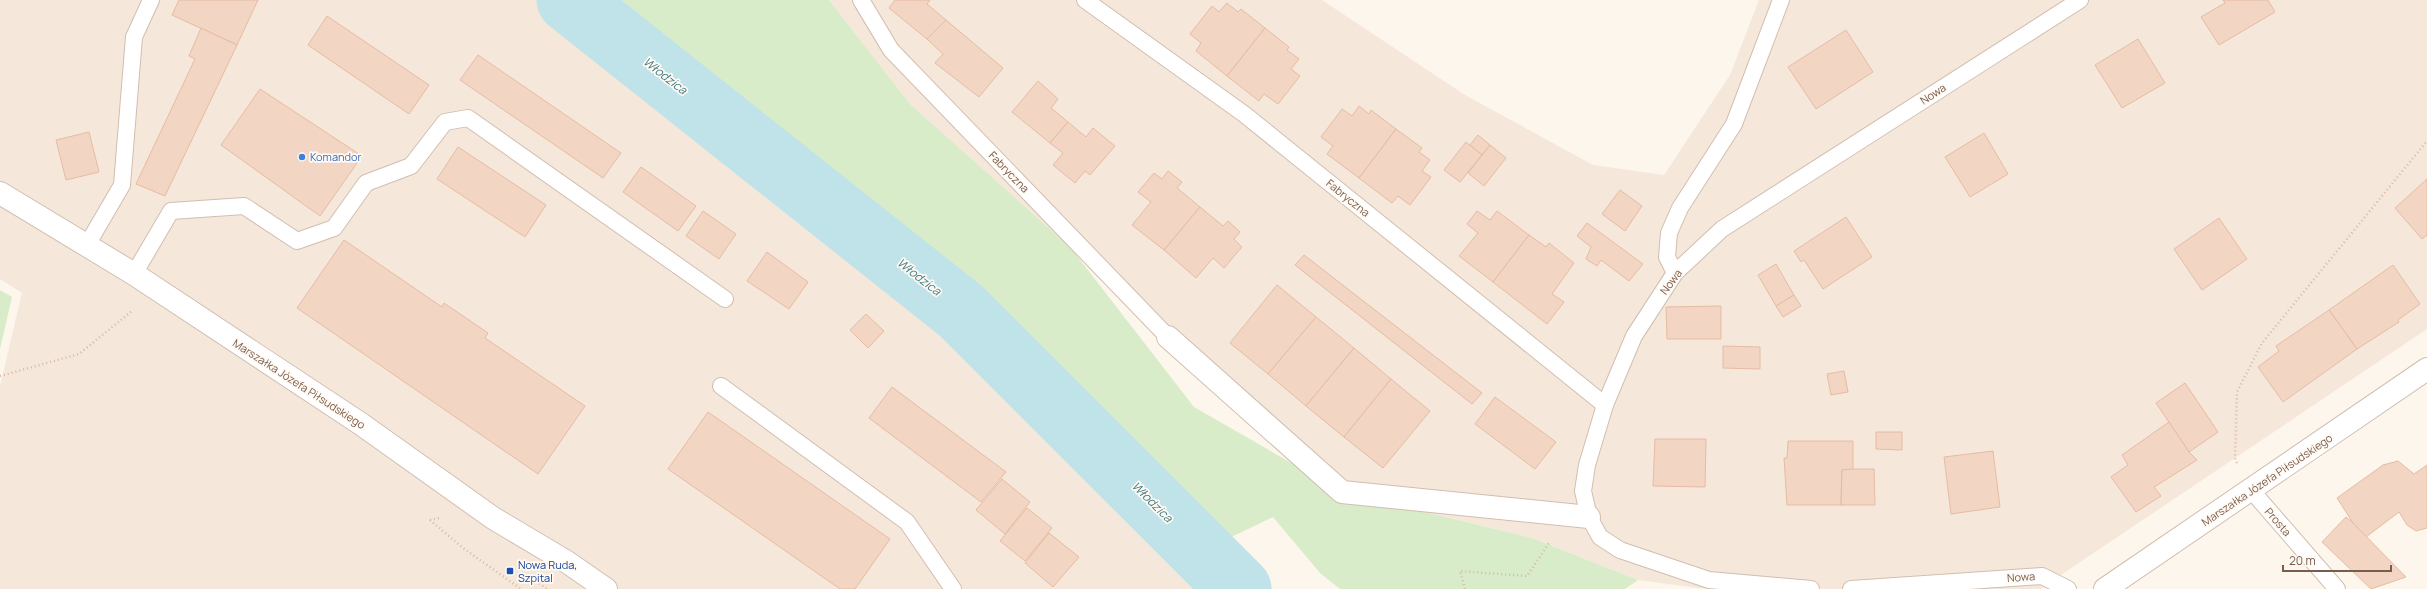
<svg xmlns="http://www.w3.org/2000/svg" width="2427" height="589" font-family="Manrope,sans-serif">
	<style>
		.residential { fill: #f5e8da }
		.green { fill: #d8ecc9 }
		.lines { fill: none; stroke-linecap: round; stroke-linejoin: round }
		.river { stroke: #bfe3e8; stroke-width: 65 }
		.building { fill: #f3d5c3; stroke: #e6bba3 }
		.service-casing { stroke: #d1beb0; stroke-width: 18 }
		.minor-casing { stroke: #d1beb0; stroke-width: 24 }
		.tertiary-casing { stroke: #d1beb0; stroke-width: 24 }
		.path { stroke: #d9b8a5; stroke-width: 2.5; stroke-dasharray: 1 3; stroke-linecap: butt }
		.service { stroke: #fff; stroke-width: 16 }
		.minor { stroke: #fff; stroke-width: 22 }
		.tertiary { stroke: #fff; stroke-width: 22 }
		.shop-dot { fill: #3f7fe0; stroke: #fffaf3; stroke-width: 1.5 }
		.transit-dot { fill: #1a4fb4; stroke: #fffaf3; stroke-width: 1.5 }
		.labels { text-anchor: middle; stroke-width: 3.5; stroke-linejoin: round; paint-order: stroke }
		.street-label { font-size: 11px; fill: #7a5c4d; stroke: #fffaf3 }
		.shop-label { font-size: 11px; fill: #366cbe; stroke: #fffaf3; text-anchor: start }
		.transit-label { font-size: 11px; fill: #164399; stroke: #fffaf3; text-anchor: start }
		.water-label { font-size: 12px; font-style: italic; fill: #437c86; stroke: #fffaf3 }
	</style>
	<rect width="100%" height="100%" fill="#fdf6ec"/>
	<g class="residential">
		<path d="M0,0h618l365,289 290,300h-1273v-203l22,-93 -22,-14z"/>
		<path d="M829,0h493l143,95 128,70 71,10 66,-100 29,-75h668v329l-387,260h-334l-68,-9 -106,-42 -190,-46 -432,-388z"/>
	</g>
	<g class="green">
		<path d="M618,0h211l81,104 160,143 124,160 148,85 190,46 106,42 -13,9h-285l-20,-16 -47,-56 -48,23 -242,-251z"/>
		<path d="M0,290l12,7 -12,52z"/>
	</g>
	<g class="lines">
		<path class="river" d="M569,0l392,311 278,278"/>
	</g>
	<g class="building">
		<path d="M179,0h79l-21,45 -65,-30z"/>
		<path d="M895,0h35l-3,4 19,16 -19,19 -38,-31z"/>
		<path d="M2223,0h45l7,12 -56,33 -18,-28 24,-14z"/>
		<path d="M1227,3l11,9 3,-3 24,19 -38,48 -31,-25 5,-8 -11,-9 22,-28 7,6z"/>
		<path d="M327,16l102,69 -20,29 -101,-69z"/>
		<path d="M946,20l57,48 -24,29 -44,-34 8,-9 -16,-15z"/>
		<path d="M201,28l36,17 -72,151 -29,-12 59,-125 -6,-3z"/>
		<path d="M1265,28l24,19 -2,3 12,9 -8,10 9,7 -22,28 -14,-10 -5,7 -32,-25z"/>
		<path d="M1846,30l27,42 -57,37 -28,-42z"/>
		<path d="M2138,39l27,44 -43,25 -27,-43z"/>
		<path d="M478,55l143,98 -18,25 -143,-98z"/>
		<path d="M1038,81l20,18 -7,9 17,14 -18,21 -38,-31z"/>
		<path d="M260,89l102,67 -42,60 -99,-71z"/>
		<path d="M1359,106l10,8 2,-4 25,19 -37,49 -32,-24 6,-8 -12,-9 21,-28 10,7z"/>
		<path d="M1068,122l18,15 7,-9 22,18 -25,29 -5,-4 -10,12 -22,-18 10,-12 -13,-10z"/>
		<path d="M1396,129l26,19 -3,4 11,8 -8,11 9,6 -21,28 -12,-9 -6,7 -33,-25z"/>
		<path d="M89,132l10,40 -33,8 -10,-40z"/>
		<path d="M1984,133l24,41 -38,23 -25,-40z"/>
		<path d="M1478,135l12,10 -8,10 -12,-10z"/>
		<path d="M1466,142l16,13 -22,27 -16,-12z"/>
		<path d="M1490,145l16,13 -22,28 -16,-13z"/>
		<path d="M458,147l88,58 -21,32 -88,-58z"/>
		<path d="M641,167l55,39 -18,25 -55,-39z"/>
		<path d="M1168,171l14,11 -5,6 23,19 -36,43 -32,-25 19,-23 -13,-10 16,-19 8,6z"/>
		<path d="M2427,179v56l-5,4 -27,-31z"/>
		<path d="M1620,190l22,16 -17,25 -23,-17z"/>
		<path d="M1200,207l23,19 5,-5 12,11 -6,7 8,8 -18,21 -11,-10 -17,20 -32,-28z"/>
		<path d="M703,211l33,23 -17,25 -33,-23z"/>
		<path d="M1477,211l13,9 7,-9 32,24 -36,47 -34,-26 19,-23 -11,-9z"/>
		<path d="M1846,217l26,40 -49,32 -19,-29 -3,2 -7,-11z"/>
		<path d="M2219,218l28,41 -45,31 -28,-41z"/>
		<path d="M1587,223l56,41 -14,17 -28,-21 -4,6 -11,-7 5,-12 -14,-11z"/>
		<path d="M1529,235l17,12 3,-4 25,20 -22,31 12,8 -17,22 -54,-42z"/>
		<path d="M344,240l98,67 2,-4 44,30 -3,5 100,68 -47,68 -241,-166z"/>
		<path d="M767,252l41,30 -19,27 -42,-28z"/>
		<path d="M1304,255l178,138 -10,11 -177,-139z"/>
		<path d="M1776,264l18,31 -18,11 -18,-31z"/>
		<path d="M2393,265l27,39 -22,16 1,2 -42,27 -28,-39z"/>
		<path d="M1277,285l39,32 -48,57 -38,-31z"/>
		<path d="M1794,295l7,11 -18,11 -7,-11z"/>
		<path d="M1721,306v33h-54l-1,-32z"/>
		<path d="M2329,310l28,39 -74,53 -25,-35 21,-16 -3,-5z"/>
		<path d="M866,314l18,17 -16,17 -18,-18z"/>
		<path d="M1316,317l38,31 -48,58 -38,-32z"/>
		<path d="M1723,346l37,1v22l-37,-1z"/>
		<path d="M1354,348l37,31 -47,58 -38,-31z"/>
		<path d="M1844,371l4,21 -17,3 -4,-21z"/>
		<path d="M1391,379l39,32 -47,57 -39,-31z"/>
		<path d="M2185,383l33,49 -29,20 -33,-49z"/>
		<path d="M892,387l114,85 -25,30 -112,-84z"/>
		<path d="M1495,397l61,45 -21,27 -60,-45z"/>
		<path d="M708,412l182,127 -35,50h-15l-172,-120z"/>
		<path d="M2169,422l20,30 8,8 -43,27 7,9 -25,16 -25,-35 17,-12 -6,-10z"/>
		<path d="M1876,432h26v18l-26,-1z"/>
		<path d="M1655,439h51l-1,48 -52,-1z"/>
		<path d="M1788,441h65v29h-11l-1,35h-54l-3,-47h3z"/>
		<path d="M1993,451l7,56 -49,7 -7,-57z"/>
		<path d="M2398,461l16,13 13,-9v63l-11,3 -9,-6 -8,-13 -33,25 -13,-14 -16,-25 46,-33z"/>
		<path d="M1853,469h21l1,36h-34l1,-35z"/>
		<path d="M1002,479l28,23 -25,32 -29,-24z"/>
		<path d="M1027,508l25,20 -27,33 -25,-20z"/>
		<path d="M2346,517l7,6 53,54 -35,12 -49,-47z"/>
		<path d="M1049,533l30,24 -26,30 -28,-24z"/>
	</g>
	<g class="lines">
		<g class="service-casing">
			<g id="service">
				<path d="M861,0l30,50 277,287"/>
				<path d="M1085,0l159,114 361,291"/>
				<path d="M87,245l35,-60 12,-148 17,-37"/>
				<path d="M1675,273l-8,-16 2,-24 11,-25 54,-84 47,-124"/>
				<path d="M134,274l37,-63 73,-5 53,35 37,-13 32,-45 45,-17 34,-44 23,-4 257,181"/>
				<path d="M721,386l186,136 46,67"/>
				<path d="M2251,490l86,99"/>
				<path d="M1811,589l-102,-9 -89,-30 -20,-13 -11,-20 -6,-26 4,-26 18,-60 29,-69 41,-63 47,-44 358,-229"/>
				<path d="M1851,589l191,-13 26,13"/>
			</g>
		</g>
		<g class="minor-casing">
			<path id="minor" d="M1168,337l174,155 247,25"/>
		</g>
		<g class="tertiary-casing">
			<g id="tertiary">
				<path d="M0,193l134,81 227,150 132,94 74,44 39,27"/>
				<path d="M2105,589l322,-220"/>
			</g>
		</g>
		<g class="path">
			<path d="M0,376l79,-22 53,-43"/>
			<path d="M2237,463l-2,-5 2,-66 25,-49 165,-202"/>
			<path d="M430,520l9,-2"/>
			<path d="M430,520l33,28 58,41"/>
			<path d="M536,581l11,8"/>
			<path d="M1465,589l-5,-18 67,5 22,-33"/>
		</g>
		<use href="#service" class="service"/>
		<use href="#minor" class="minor"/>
		<use href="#tertiary" class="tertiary"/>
	</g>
	<circle class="shop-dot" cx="302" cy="157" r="4"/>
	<rect class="transit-dot" x="506" y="567" width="8" height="8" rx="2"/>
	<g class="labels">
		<g class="street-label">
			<text transform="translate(1933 94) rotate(-33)" y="4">Nowa</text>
			<text transform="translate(1009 172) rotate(46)" y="4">Fabryczna</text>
			<text transform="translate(1348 198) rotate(39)" y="4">Fabryczna</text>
			<text transform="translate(1671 282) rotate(-53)" y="4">Nowa</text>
			<text transform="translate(299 384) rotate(33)" y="4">Marszałka Józefa Piłsudskiego</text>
			<text transform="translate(2267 480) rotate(-34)" y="4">Marszałka Józefa Piłsudskiego</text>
			<text transform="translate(2278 522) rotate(49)" y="4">Prosta</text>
			<text transform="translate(2021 577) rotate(-4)" y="4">Nowa</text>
		</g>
		<g class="shop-label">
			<text x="310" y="161">Komandor</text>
		</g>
		<g class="transit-label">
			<text x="518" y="569">Nowa Ruda,<tspan x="518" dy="13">Szpital</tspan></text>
		</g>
		<g class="water-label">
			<text transform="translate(665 76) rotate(38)" y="4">Włodzica</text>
			<text transform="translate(919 277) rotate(38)" y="4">Włodzica</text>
			<text transform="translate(1152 502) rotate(45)" y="4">Włodzica</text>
		</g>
	</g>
	<path d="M2283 565v6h108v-6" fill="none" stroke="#7a5c4d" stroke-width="2"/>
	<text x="2289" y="565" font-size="12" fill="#7a5c4d" stroke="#fffaf3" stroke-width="3" paint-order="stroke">20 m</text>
</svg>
